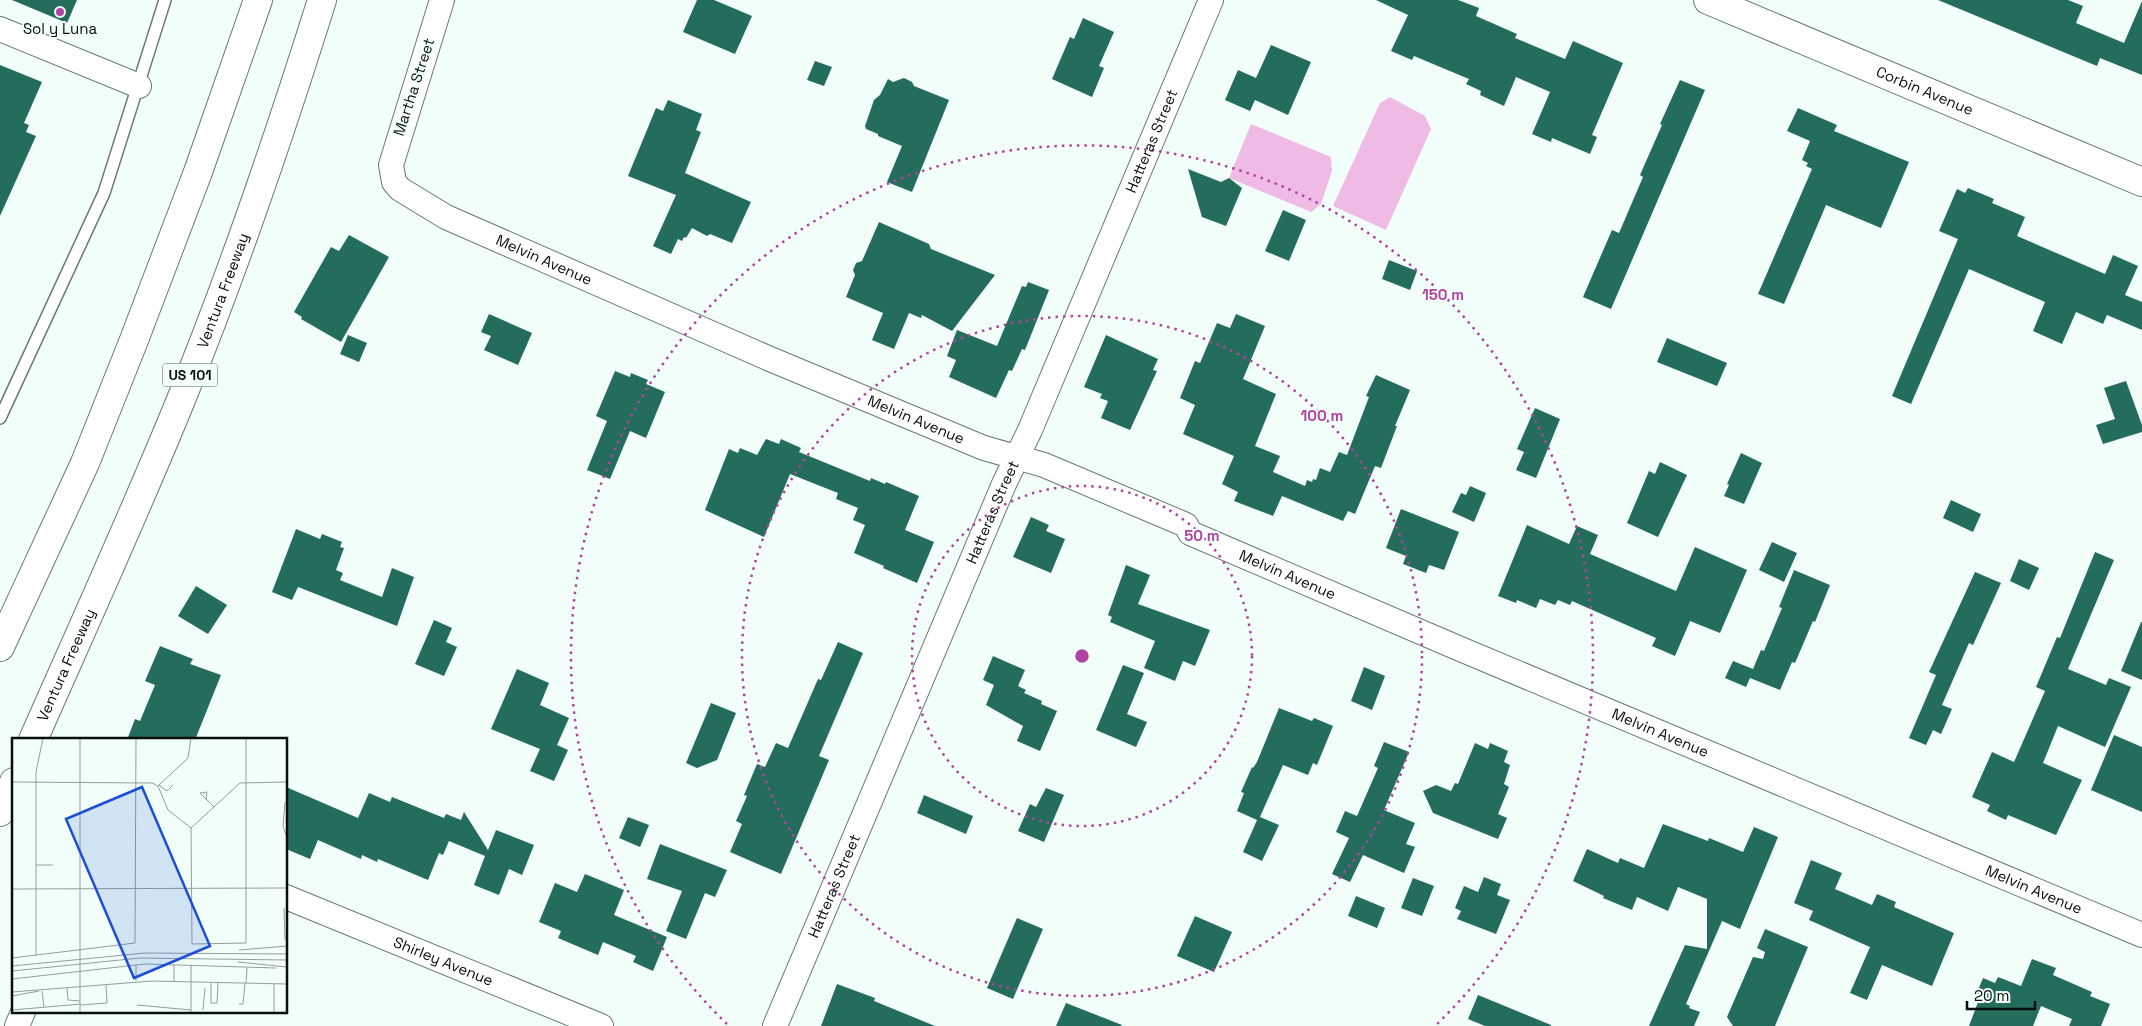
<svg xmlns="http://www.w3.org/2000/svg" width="2142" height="1026" font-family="'Space Grotesk',sans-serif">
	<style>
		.green { fill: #efbae3 }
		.building { fill: #246d5d }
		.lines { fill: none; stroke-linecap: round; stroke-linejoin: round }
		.service-casing { stroke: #667a74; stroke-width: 14 }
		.minor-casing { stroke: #667a74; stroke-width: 26 }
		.secondary-casing { stroke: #667a74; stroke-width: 30 }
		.motorway-casing { stroke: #667a74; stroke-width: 30 }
		.service { stroke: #fff; stroke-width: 11 }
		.minor { stroke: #fff; stroke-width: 24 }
		.secondary { stroke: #fff; stroke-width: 28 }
		.motorway { stroke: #fff; stroke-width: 28 }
		.ring { fill: none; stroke: #b244a1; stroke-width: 2.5; stroke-dasharray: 2.5 5 }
		.poi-dot { fill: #b244a1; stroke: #f1fefa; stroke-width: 2 }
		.labels { text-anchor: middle; stroke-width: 4; stroke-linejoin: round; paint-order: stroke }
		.shield { fill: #f1fefa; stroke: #4e5754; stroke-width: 1 }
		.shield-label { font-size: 14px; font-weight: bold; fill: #080f0d }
		.poi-label { font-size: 15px; fill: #080f0d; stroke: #f1fefa }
		.street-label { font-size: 15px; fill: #080f0d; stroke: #f1fefa }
		.inset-road { fill: none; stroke: #949e9b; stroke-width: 1 }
		.view { fill: #1d4ed8; fill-opacity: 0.15; stroke: #1d4ed8; stroke-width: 2.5 }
		.inset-edge { fill: none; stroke: #080f0d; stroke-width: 2.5 }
		.centre { fill: #b244a1; stroke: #f1fefa; stroke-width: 2.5 }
		.ring-label { font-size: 15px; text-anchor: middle; font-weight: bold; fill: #b244a1; stroke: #f1fefa; stroke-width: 4; stroke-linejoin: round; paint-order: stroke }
	</style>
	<rect width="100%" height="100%" fill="#f1fefa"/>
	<g class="green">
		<path d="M1390,97l35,19 6,13 -45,101 -53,-24 47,-103z"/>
		<path d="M1251,124l80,33 1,14 -11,33 -10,8 -82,-34z"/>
	</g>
	<g class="building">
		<path d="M12,0h65l-10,23z"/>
		<path d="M697,0h17l38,16 -17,38 -52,-22z"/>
		<path d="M1376,0h82l21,8 -3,8 41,18 -2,4 50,21 8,-18 50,22 -31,72 5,2 -7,17 -38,-16 -1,4 -19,-8 18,-42 -34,-15 -12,29 -24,-11 1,-4 -15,-7 3,-5 -55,-23 -2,4 -21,-9 17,-36z"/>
		<path d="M1938,0h130l15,6 -7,17 48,20 18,-42v74l-42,-17 -3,8z"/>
		<path d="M1083,18l31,14 -15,34 5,2 -12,29 -40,-18 18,-42 4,2z"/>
		<path d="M1271,45l40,17 -23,53 -33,-15 -5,11 -25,-11 13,-30 18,8z"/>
		<path d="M815,61l17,6 -8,19 -17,-6z"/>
		<path d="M0,65l42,17 -18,41 5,2 -3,7 10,4 -36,80z"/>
		<path d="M904,78l8,4 2,4 35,14 -37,92 -25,-10 15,-36 -24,-10v-2l-12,-5 -1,-3 9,-26 6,-5 8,-16 5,3z"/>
		<path d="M1680,80l25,10 -94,219 -28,-12 29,-67 7,3 24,-56 -3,-2 22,-50 -2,-1z"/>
		<path d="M668,100l34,14 -6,16 5,2 -16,41 66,29 -19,41 -22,-9 -3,2 -15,-8 -6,10 -2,-1 -2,4 -4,-2 -7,15 -18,-8 23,-51 -48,-19 28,-68 7,3z"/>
		<path d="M1798,108l39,17 -3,6 75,31 -28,66 -55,-23 -42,99 -26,-10 54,-125 -6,-3 2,-3 -6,-3 8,-19 -23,-10z"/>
		<path d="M1188,169l33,13 8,-4 13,10 -16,38 -24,-9z"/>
		<path d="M1968,188l26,11 -2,4 33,14 -8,19 88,38 8,-19 25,11 -13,29 17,7v28l-35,-15 -4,9 -27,-12 -14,32 -29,-13 12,-29 -76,-33 -58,135 -19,-8 66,-157 -19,-8 18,-42 8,4z"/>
		<path d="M1283,210l23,10 -17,41 -24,-10z"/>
		<path d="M879,222l50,22 2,5 64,26 -43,56 -30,-16 -1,3 -12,-5 -15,36 -22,-9 11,-27 -37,-16 9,-22 -2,-5 3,-7 6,-2z"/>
		<path d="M349,235l40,22 -48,85 -40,-23 1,-2 -8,-5 37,-65 8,4z"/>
		<path d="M1389,260l28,11 -7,19 -28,-11z"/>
		<path d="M1028,282l21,8 -24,60 -3,-1 -10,22 -3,-1 -13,28 -47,-21 7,-17 -9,-4 10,-26 40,16 25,-60 4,1z"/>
		<path d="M489,314l43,19 -14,32 -34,-15 7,-14 -10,-4z"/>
		<path d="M1236,314l29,12 -22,53 33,15 -21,52 25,10 -7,16 32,14 2,-6 5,2 1,-3 3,1 4,-12 10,4 9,-20 8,3 22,-58 -3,-1 10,-21 34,15 -15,36h2l-16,42 -6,-2 -20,48 -7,-3 -5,10 -61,-25 -9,20 -39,-15 4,-9 -16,-8 12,-28 -51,-22 12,-29 -15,-7 15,-37 5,2 17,-40 13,5z"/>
		<path d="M348,335l19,8 -8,19 -19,-8z"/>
		<path d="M1106,335l52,24 -5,11 4,1 -27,59 -29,-12 7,-17 -8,-3 2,-4 -18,-7z"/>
		<path d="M1667,338l60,25 -10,23 -60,-24z"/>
		<path d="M615,371l15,6 1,-4 17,7 -2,4 19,8 -19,46 -16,-7 -20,48 -23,-9 20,-49 -11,-5z"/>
		<path d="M2126,381l16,44v7l-39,12 -7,-19 19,-6 -11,-31z"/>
		<path d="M1535,408l25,11 -24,59 -20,-8 8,-18 -7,-3z"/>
		<path d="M766,439l13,5 2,-5 20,9 -2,4 71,29 1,-3 14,6 1,-2 33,14 -14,34 29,12 -17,41 -34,-15 1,-2 -30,-13 11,-28 -12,-5 5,-12 -22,-9 2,-6 -48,-19 -26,63 -59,-27 24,-61 9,4 2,-5 17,7z"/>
		<path d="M1741,453l21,10 -18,41 -20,-8 5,-11 -2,-1z"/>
		<path d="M1660,462l27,13 -29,62 -31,-14 22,-52 6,3z"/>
		<path d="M1470,486l16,7 -12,29 -22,-10 9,-19 5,2z"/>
		<path d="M1951,500l30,14 -8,18 -30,-14z"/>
		<path d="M1401,509l58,23 -15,38 -15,-5 -3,8 -23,-9 3,-8 -20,-8z"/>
		<path d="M1031,517l18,8 -3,6 19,8 -14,34 -38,-16z"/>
		<path d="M1527,525l42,19 8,-18 21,9 -8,19 86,37 19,-44 52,23 -27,63 -30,-12 -15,35 -23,-10 4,-8 -84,-37 -2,4 -12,-5 -3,5 -15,-6 -4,9 -19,-8 -1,3 -18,-7z"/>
		<path d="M296,529l24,10 2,-5 20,8 -2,5 4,1 -8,22 7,3 -3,7 42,17 10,-29 22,9 -17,49 -99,-39 -6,13 -20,-8z"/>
		<path d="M1772,542l25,11 -13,29 -25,-12z"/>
		<path d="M2095,552l19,8 -46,109 38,16 3,-7 22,9 -26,60 -47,-21 -15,37 39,17 -26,55 -48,-20 -2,5 -19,-9 3,-6 -18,-8 20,-45 22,10 31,-71 -9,-4 21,-50 3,1z"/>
		<path d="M2019,559l20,9 -10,22 -19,-9z"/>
		<path d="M1126,565l24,10 -12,29 72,26 -15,36 -12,-5 -8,20 -31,-13 11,-27 -45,-19 2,-5 -4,-2z"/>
		<path d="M1794,570l36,15 -15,37 -2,-1 -18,42 -3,-1 -12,28 -30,-12 -4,9 -21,-9 8,-17 20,8 8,-19 3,1 18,-43 -3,-1z"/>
		<path d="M1975,572l26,11 -28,62 -4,-2 -27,62 10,4 -11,25 -8,-4 -7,15 -17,-7 27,-63 -7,-3z"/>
		<path d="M196,586l31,19 -19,29 -30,-18z"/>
		<path d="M434,620l18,8 -6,14 11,5 -13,29 -29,-12z"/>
		<path d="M2141,622h1v58l-21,-9z"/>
		<path d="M838,642l25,11 -44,103 10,4 -48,114 -51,-22 12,-28 -6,-3 11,-25 -3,-1 13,-31 8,3 11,-24 12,5 30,-69 3,1z"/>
		<path d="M160,646l33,13 -3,5 31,11 -26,65h-68l8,-21 5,2 15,-36 -10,-4z"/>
		<path d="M993,656l32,14 -7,16 8,4 -2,3 18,8 -1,3 16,7 -17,40 -23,-10 6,-15 -37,-21 8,-20 -11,-5z"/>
		<path d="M1123,665l21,8 -17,41 20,8 -11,25 -40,-17z"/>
		<path d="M1364,667l21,9 -13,34 -21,-9z"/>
		<path d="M517,669l32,14 -9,22 29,13 -12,27 11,5 -14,31 -24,-10 10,-22 -49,-20z"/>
		<path d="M711,703l25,10 -19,47 -20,8 -11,-5z"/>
		<path d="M1279,708l33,13 2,-3 19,8 -16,39 -4,-2 -5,12 -25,-10 -23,52 19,8 -17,36 -19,-9 14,-32 -20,-9 7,-18 -3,-1 11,-25 1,1 4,-6z"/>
		<path d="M2114,735l28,12v65l-51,-22z"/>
		<path d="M1384,742l25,10 -25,58 31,13 -9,21 9,3 -11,26 -41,-18 -13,27 -18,-8 17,-36 -13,-6 9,-21 12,5 21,-48 -4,-2z"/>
		<path d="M1475,743l13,6 2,-6 18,8 -4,11 6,3 -6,19 5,3 -11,27 9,4 -9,21 -65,-26 -10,-22 13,-6 15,6 4,-8 3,1z"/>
		<path d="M286,787l72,31 11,-25 21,9 2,-5 52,21 2,-4 15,6 3,-8 24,38 8,-20 38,15 -12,30 -13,-6 -10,26 -25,-10 11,-29 -36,-15 -6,14 -4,-2 -11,27 -50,-21 -1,3 -15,-7 -1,4 -43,-19 -8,19 -24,-10z"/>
		<path d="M1046,788l18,7 -20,47 -26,-11 12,-27 6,3z"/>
		<path d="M924,795l49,21 -7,18 -49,-21z"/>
		<path d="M628,817l21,8 -9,22 -21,-9z"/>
		<path d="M1663,824l45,17 1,-3 34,14 11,-25 24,10 -38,92 -18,-8 -36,83 4,2 -1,2 11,4 -6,14h-45l36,-81 22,4v-50l-29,-12 -10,24 -31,-14 -5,13 -29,-12 1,-2 -31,-15 14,-32 31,14 2,-5 24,10z"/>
		<path d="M660,844l67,26 -12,27 -10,-4 -19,46 -20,-8 16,-40 -35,-12z"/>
		<path d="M1811,860l31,13 -7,16 37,16 5,-11 19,8 -2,5 60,26 -22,53 -50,-21 -15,35 -17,-7 20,-46 -61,-27 4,-9 -19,-8z"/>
		<path d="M585,874l39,16 -10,25 53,22 -14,34 -20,-9 3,-6 -33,-14 -5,13 -40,-17 3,-7 -22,-9 16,-39 22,9z"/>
		<path d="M1484,877l17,7 -4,11 13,5 -14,34 -39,-15 4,-8 -6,-3 9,-22 14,6z"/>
		<path d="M1413,878l21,8 -12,30 -21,-8z"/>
		<path d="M1356,896l29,12 -8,20 -29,-12z"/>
		<path d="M1195,916l37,16 -18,40 -37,-16z"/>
		<path d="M1017,918l26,11 -30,70 -26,-11z"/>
		<path d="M1765,929l43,18 -33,79h-42l-6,-9 26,-60 10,2 2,-7 -8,-4z"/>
		<path d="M2032,959l24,9 -3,7 39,17 -2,4 20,8 -9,22h-32l3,-7 -31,-13 -8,20h-64l9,-24 -4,-2 9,-22 12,5 3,-6 23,9z"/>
		<path d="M837,984l38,14 -1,3 61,25h-114z"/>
		<path d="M1478,995l73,30v1h-66l-17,-7z"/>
		<path d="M1066,1003l56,22 -1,1h-65z"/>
	</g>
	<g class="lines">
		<g class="service-casing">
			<path id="service" d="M0,418l104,-225 61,-193"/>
		</g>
		<g class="minor-casing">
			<g id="minor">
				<path id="s1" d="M442,0l-51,165 3,17 6,7 46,28 324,142 214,89 60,17 142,60 4,8 268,115 684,287"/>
				<path d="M0,29l139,57"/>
				<path id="s2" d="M286,897l315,129"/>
				<path d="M17,1026l6,-14"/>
				<path id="s3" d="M775,1026l229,-542 26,-54 181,-430"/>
			</g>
		</g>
		<g class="secondary-casing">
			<g id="secondary">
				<path id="s4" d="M1708,0l434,182"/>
			</g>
		</g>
		<g class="motorway-casing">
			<g id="motorway">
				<path d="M0,647l85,-184 49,-123 64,-168 60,-172"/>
				<path id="s5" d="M33,740c49,-111 99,-221 145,-333 55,-134 101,-270 144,-407"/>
				<path d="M0,812l14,-30"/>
			</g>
		</g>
		<use href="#service" class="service"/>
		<use href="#minor" class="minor"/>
		<use href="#secondary" class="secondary"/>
		<use href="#motorway" class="motorway"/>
	</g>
	<g class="ring">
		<circle cx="1082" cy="656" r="170"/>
		<circle cx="1082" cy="656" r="340"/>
		<path d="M727 1024A511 511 0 1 1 1437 1024"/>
	</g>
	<circle class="poi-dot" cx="60" cy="12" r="5"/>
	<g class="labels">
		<rect class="shield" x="162.5" y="363.5" width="55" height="23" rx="4"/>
		<g class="shield-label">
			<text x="190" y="380">US 101</text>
		</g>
		<g class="poi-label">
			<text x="60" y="34">Sol y Luna</text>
		</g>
		<g class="street-label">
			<text transform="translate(414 87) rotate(-72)" y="5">Martha Street</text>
			<text dy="5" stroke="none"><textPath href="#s4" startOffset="235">Corbin Avenue</textPath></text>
			<text dy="5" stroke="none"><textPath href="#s3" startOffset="962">Hatteras Street</textPath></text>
			<text dy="5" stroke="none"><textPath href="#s1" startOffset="360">Melvin Avenue</textPath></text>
			<text dy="5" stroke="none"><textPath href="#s5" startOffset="488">Ventura Freeway</textPath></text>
			<text dy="5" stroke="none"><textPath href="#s1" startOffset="765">Melvin Avenue</textPath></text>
			<text dy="5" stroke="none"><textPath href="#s3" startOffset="558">Hatteras Street</textPath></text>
			<text dy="5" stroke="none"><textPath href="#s1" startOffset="1170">Melvin Avenue</textPath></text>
			<text dy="5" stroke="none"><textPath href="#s5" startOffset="82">Ventura Freeway</textPath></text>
			<text dy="5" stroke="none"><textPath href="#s1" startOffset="1575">Melvin Avenue</textPath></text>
			<text dy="5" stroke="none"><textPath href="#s3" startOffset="152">Hatteras Street</textPath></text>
			<text dy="5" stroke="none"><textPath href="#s1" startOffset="1980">Melvin Avenue</textPath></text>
			<text dy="5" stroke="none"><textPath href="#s2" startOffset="170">Shirley Avenue</textPath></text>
		</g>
	</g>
	<g transform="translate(12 738)">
		<rect width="275" height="275" fill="#f1fefa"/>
		<path class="inset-road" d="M68,0v249M0,44l140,1 6,3 10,24 23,18M147,47l8,6 6,-6M146,48l30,-28 3,-20M188,55l14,14M188,55l7,-1 -1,8M273,64l-2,24 3,9M179,90l1,116 54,-1v-205M179,90l49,-45 47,-1M24,127h17M0,151l275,-1M272,170l1,32M227,212l48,-4M24,217v-183l7,-34M0,220l123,-15 1,-205M226,224l49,5M124,227v16M162,227v16M0,228l133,-13 142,1M179,228v46M0,233l128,-13 147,2M0,241l133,-15 131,4M199,245v20h6l1,-21M234,245l1,-15M262,246v29M68,249v26M55,250l1,12 12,1M30,253l2,16M0,254l140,-11 135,3M0,258l27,-5M227,266h4l2,-21M69,267l26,-2 -1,-18M125,267l54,5M0,272l69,-6M191,272l2,-22"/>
		<path class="view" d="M130,49l68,159 -76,32 -68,-159z"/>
		<rect width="275" height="275" class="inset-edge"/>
	</g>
	<circle cx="1082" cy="656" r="8" class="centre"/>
	<g class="ring-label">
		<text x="1443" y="300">150 m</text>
		<text x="1322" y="421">100 m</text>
		<text x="1202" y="541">50 m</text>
	</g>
	<path d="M1967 1001v8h68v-8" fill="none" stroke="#080f0d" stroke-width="2.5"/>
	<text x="1974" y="1001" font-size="15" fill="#080f0d" stroke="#f1fefa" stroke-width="4" paint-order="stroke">20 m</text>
</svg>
